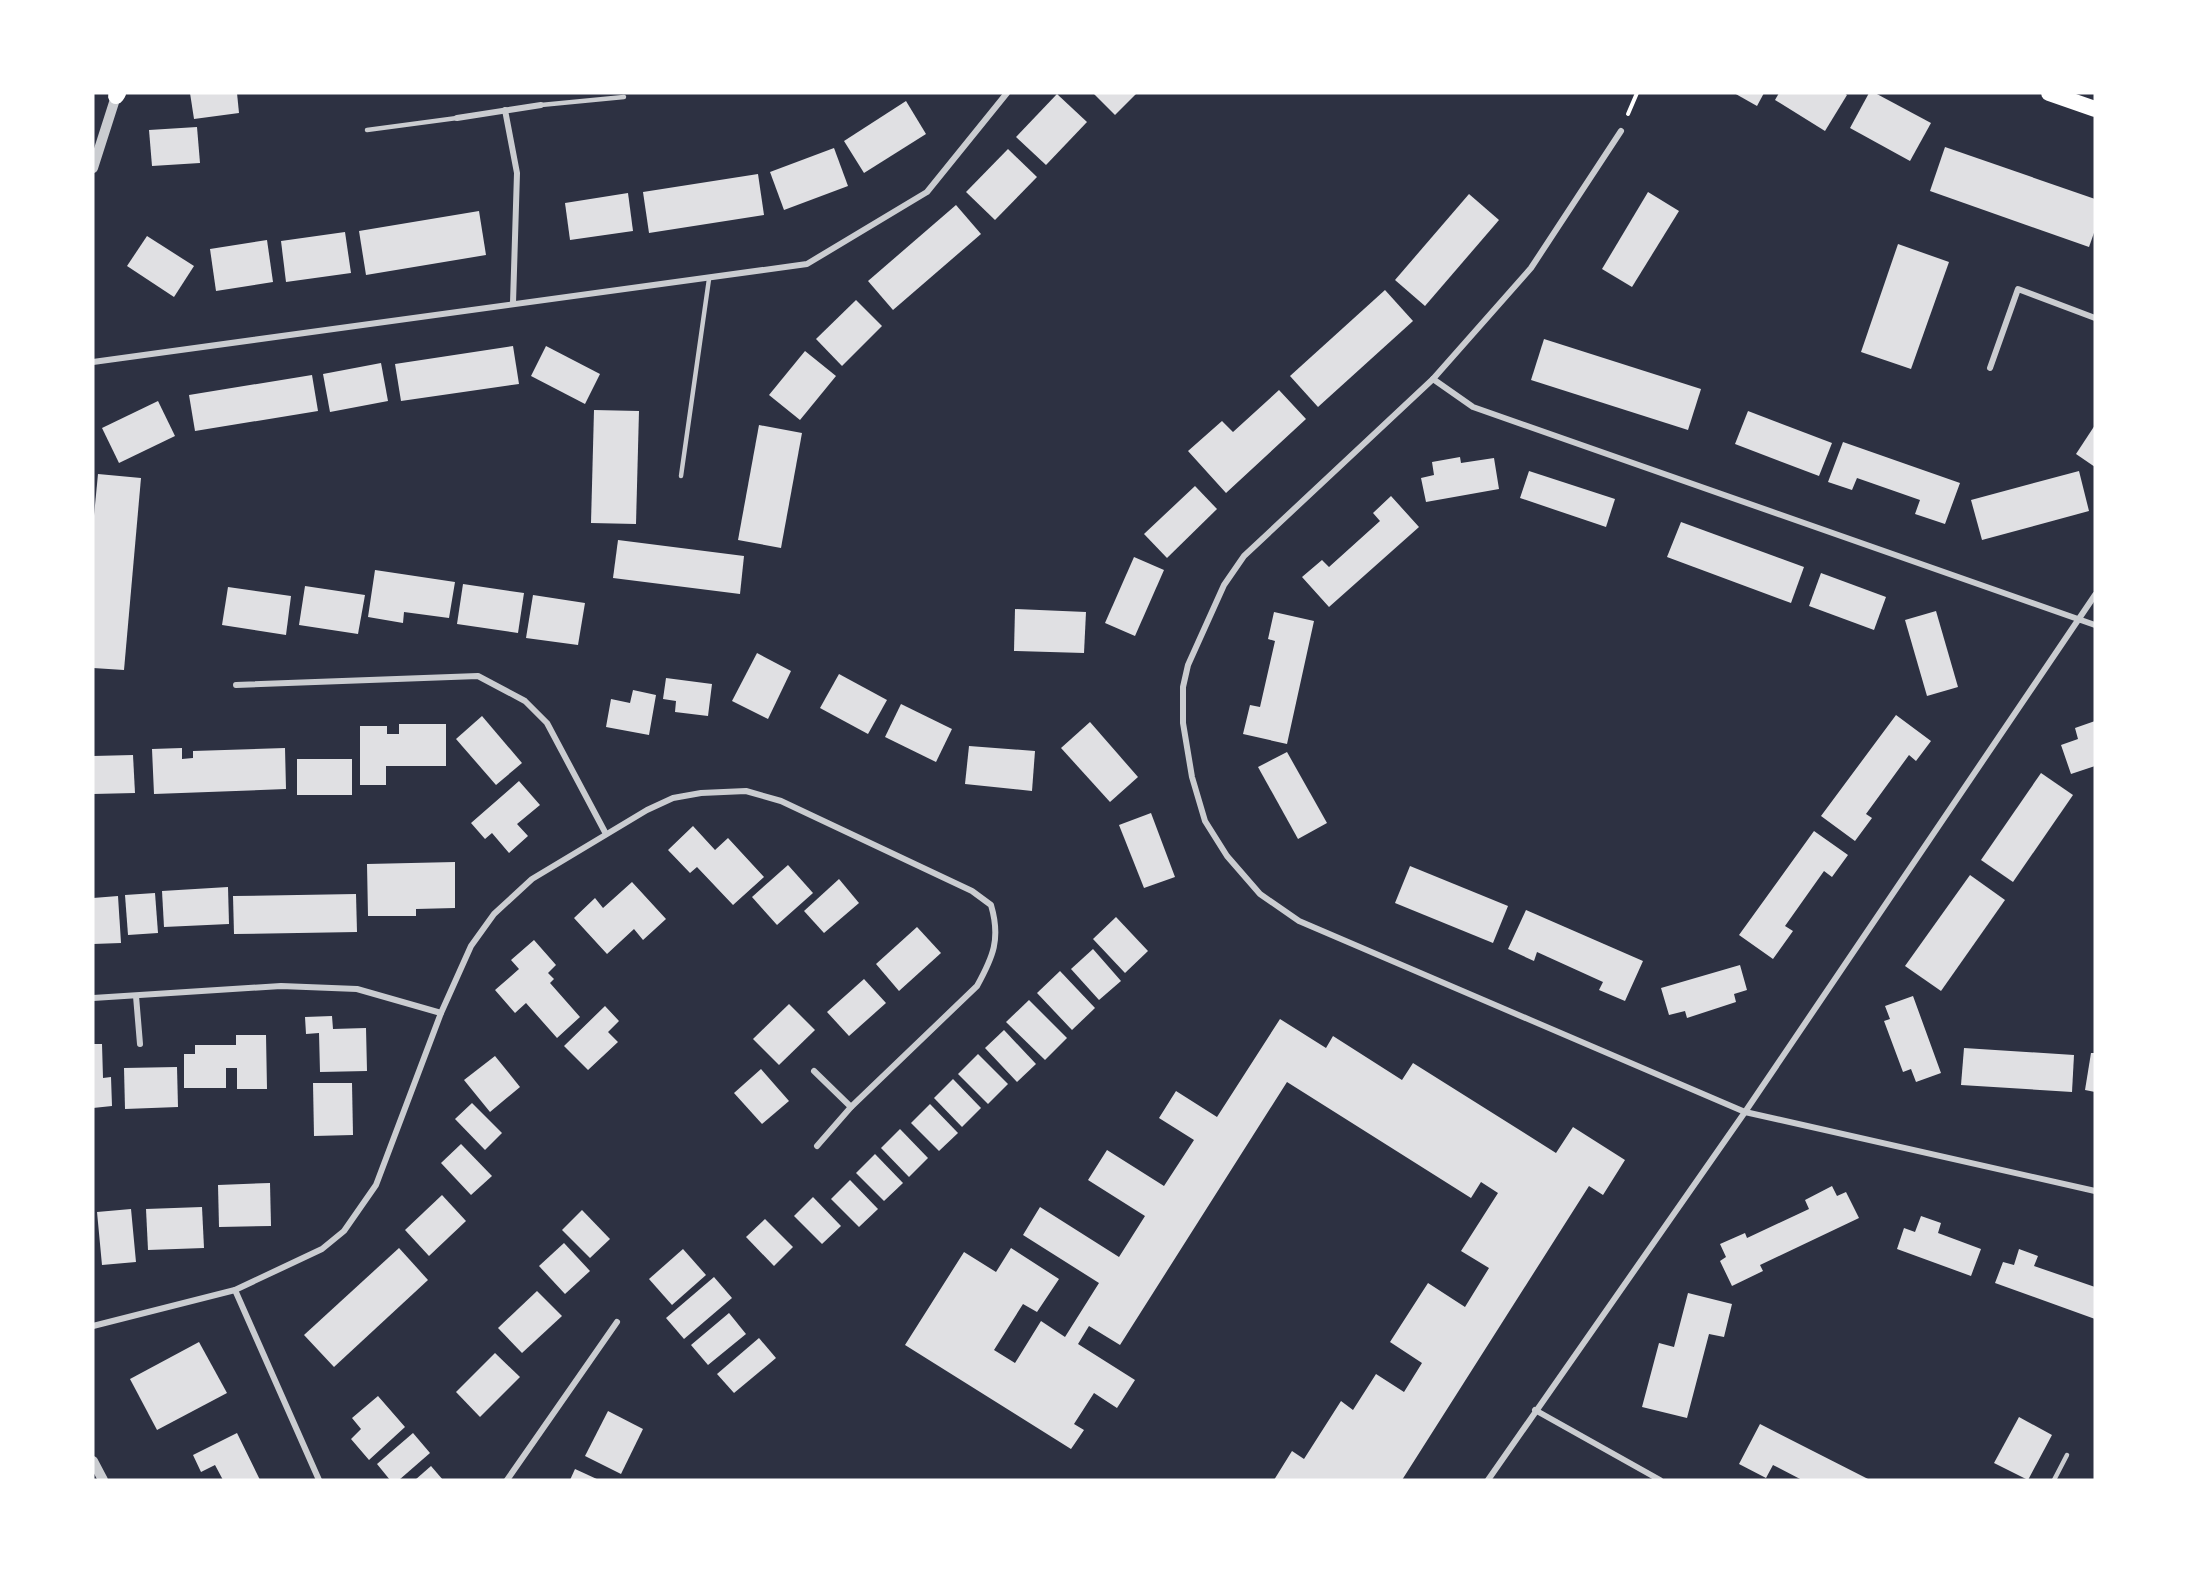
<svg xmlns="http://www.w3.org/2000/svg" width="2188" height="1573" font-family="Signika,sans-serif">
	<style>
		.building { fill: #e0e0e3 }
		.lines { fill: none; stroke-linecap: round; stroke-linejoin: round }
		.path { stroke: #fff; stroke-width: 4 }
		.service { stroke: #caccd0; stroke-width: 4.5 }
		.minor { stroke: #caccd0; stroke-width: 6 }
		.tertiary { stroke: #caccd0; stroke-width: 10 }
		.trunk { stroke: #fff; stroke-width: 16 }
	</style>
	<rect width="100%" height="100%" fill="#2d3142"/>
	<g class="building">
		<path d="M190,93h47l2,20 -45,6z"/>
		<path d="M1093,93h44l-22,22z"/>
		<path d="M1734,93h30l-7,13z"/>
		<path d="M1779,93h65l3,2 -22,36 -50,-31z"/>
		<path d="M1869,93h6l56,30 -21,38 -60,-33z"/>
		<path d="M1057,94l30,28 -41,43 -30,-28z"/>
		<path d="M906,101l20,33 -62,39 -20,-32z"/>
		<path d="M197,127l3,36 -48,3 -3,-36z"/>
		<path d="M1945,147l150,52v31l-6,17 -159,-56z"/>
		<path d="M834,148l14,38 -64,24 -14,-38z"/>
		<path d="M1008,149l29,28 -42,43 -29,-28z"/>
		<path d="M758,174l6,41 -115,18 -6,-41z"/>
		<path d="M1648,192l31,19 -47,76 -30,-18z"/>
		<path d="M628,193l5,38 -63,9 -5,-37z"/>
		<path d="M1469,194l30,26 -74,86 -30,-26z"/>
		<path d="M956,205l25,29 -88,76 -25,-29z"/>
		<path d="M479,211l7,44 -120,20 -7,-44z"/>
		<path d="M345,232l6,41 -65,9 -5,-41z"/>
		<path d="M147,236l47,30 -20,31 -47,-31z"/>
		<path d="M267,240l6,42 -57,9 -6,-42z"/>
		<path d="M1898,244l51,18 -38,107 -50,-17z"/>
		<path d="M1385,290l28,31 -95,86 -28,-31z"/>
		<path d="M856,300l26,26 -40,40 -26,-27z"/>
		<path d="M1544,339l157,50 -13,41 -157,-50z"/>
		<path d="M513,346l6,38 -118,17 -6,-37z"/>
		<path d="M546,346l54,28 -15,30 -54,-28z"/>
		<path d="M805,351l31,25 -36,44 -31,-25z"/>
		<path d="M381,363l7,38 -58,11 -7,-38z"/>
		<path d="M312,375l6,36 -123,20 -6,-36z"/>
		<path d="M1279,390l27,29 -80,74 -38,-42 34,-30 11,11z"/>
		<path d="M158,401l17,35 -56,27 -17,-35z"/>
		<path d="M594,410l45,1 -3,113 -45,-1z"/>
		<path d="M1748,411l84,32 -13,33 -84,-32z"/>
		<path d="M759,425l43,8 -21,115 -43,-8z"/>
		<path d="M2095,425v42l-19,-13z"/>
		<path d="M1843,442l117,41 -15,41 -30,-10 5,-14 -63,-22 -5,12 -24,-8z"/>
		<path d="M1460,457l1,6 33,-5 5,31 -73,13 -5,-24 13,-3 -2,-13z"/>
		<path d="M1529,471l86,28 -9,28 -86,-29z"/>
		<path d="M2079,471l10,40 -107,29 -11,-40z"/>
		<path d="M98,474l43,4 -17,192 -31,-2v-142z"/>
		<path d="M1195,486l22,23 -50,49 -23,-24z"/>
		<path d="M1391,496l28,31 -90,80 -27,-30 20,-17 7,7 51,-46 -7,-8z"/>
		<path d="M1681,522l123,45 -13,36 -124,-46z"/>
		<path d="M618,540l126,16 -4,38 -127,-16z"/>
		<path d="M1134,557l30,13 -29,66 -30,-13z"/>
		<path d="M375,570l80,12 -6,36 -45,-6 -1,11 -35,-6z"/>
		<path d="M1821,573l65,24 -12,33 -65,-24z"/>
		<path d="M463,584l61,9 -6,40 -61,-9z"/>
		<path d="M305,586l60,9 -7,39 -59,-9z"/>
		<path d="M228,587l63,9 -5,39 -64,-10z"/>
		<path d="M533,595l52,8 -7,42 -52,-7z"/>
		<path d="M1015,609l71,3 -2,41 -70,-2z"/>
		<path d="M1936,611l22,76 -31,9 -22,-76z"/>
		<path d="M1274,612l40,9 -27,123 -44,-10 7,-29 10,2 15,-66 -7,-2z"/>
		<path d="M757,653l34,18 -23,48 -36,-18z"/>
		<path d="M839,674l48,26 -19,34 -48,-26z"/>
		<path d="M666,678l46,6 -4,32 -33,-4 1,-11 -13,-2z"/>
		<path d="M633,690l23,5 -7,40 -43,-8 5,-28 19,4z"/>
		<path d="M901,704l51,25 -16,33 -51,-25z"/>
		<path d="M1896,715l35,26 -15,20 -7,-6 -43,59 6,4 -17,23 -34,-25z"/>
		<path d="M482,716l40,47 -26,22 -40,-46z"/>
		<path d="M2095,721v45l-24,8 -10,-29 17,-6 -3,-11z"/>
		<path d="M1090,722l48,55 -28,25 -49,-54z"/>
		<path d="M399,724h47v42h-60v19h-26v-59h27v8h12z"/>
		<path d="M969,746l66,5 -3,40 -67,-7z"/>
		<path d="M182,748v11l11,-1v-7l92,-3 1,41 -132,5 -2,-45z"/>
		<path d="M1287,752l40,71 -29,16 -40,-72z"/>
		<path d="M133,755l2,38 -42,1v-38z"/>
		<rect x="297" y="759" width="55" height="36"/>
		<path d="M2041,773l32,22 -60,87 -32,-22z"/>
		<path d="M519,781l21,24 -23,19 11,12 -19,17 -17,-20 -7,6 -14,-16z"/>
		<path d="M1151,813l24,64 -31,11 -25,-63z"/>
		<path d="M693,826l22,24 13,-12 36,39 -31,28 -36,-38 -7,6 -22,-23z"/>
		<path d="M1814,831l34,24 -16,22 -8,-6 -39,55 8,5 -20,28 -34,-24z"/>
		<path d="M455,862v46l-39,1v7h-48l-1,-52z"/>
		<path d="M788,865l25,28 -36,32 -25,-28z"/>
		<path d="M1410,866l98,40 -15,37 -98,-40z"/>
		<path d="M1970,875l35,25 -64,91 -36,-25z"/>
		<path d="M839,879l20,24 -35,30 -20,-22z"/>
		<path d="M632,882l34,37 -23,21 -9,-11 -27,25 -33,-36 21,-20 8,10z"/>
		<path d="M228,887l1,37 -65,3 -2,-36z"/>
		<path d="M155,893l3,40 -30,2 -3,-40z"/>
		<path d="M356,894l1,38 -123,2 -1,-38z"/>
		<path d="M118,896l3,47 -28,1v-46z"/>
		<path d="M1526,910l117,51 -18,40 -26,-11 4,-8 -66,-30 -3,9 -26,-12z"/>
		<path d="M1116,917l32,34 -23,22 -32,-34z"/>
		<path d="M917,927l24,26 -42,38 -23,-27z"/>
		<path d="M534,940l22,25 -8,8 6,6 -4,4 30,34 -23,21 -31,-35 -11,10 -20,-23 24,-21 -8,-9z"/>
		<path d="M1093,949l28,32 -22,19 -28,-31z"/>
		<path d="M1740,965l7,25 -13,4 2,8 -49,16 -2,-7 -16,4 -8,-27z"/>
		<path d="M1060,971l35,37 -23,22 -35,-37z"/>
		<path d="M864,979l22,24 -37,33 -22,-24z"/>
		<path d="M1913,996l28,77 -25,9 -5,-13 -8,3 -19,-51 6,-2 -5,-13z"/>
		<path d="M1029,1000l38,38 -22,22 -39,-38z"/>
		<path d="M789,1004l26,26 -36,35 -26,-26z"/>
		<path d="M605,1006l14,15 -11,11 10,10 -30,28 -24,-24z"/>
		<path d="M332,1016l1,13 33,-1 1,43 -47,1 -1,-39 -13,1 -1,-17z"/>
		<path d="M1280,1019l46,29 7,-12 69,44 11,-17 143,90 17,-26 52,33 -22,35 -14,-9 -187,294h-128l18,-29 12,8 37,-58 12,9 23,-36 28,18 18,-29 -32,-21 38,-59 37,24 24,-39 -28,-17 37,-58 -17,-11 -10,16 -184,-116 -167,263 -31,-19 -11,18 57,36 -18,28 -23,-15 -20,31 10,6 -13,19 -166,-104 59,-93 32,20 15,-24 48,31 -22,33 -14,-8 -29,46 21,13 26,-42 24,16 34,-54 -76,-48 17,-28 79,50 26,-41 -57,-36 19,-30 57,36 30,-46 -35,-22 17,-27 41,26z"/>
		<path d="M1004,1030l32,34 -19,18 -32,-34z"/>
		<path d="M236,1035h30l1,54h-30v-21h-11v20h-42v-34h11v-9h41z"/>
		<path d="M93,1044h9l1,34 8,-1 1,29 -19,2z"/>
		<path d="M1964,1048l110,7 -2,37 -111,-7z"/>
		<path d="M2091,1053h4v39l-10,-2z"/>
		<path d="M978,1054l30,30 -20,20 -30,-30z"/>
		<path d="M495,1056l25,31 -30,25 -26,-32z"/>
		<path d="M177,1067l1,40 -53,2 -1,-41z"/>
		<path d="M761,1069l28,32 -27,23 -28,-31z"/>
		<path d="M953,1079l28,29 -19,19 -28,-29z"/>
		<path d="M313,1083h39l1,52 -39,1z"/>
		<path d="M472,1103l30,30 -17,17 -30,-31z"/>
		<path d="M930,1104l28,29 -19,18 -28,-28z"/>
		<path d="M900,1129l28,29 -19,19 -28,-29z"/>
		<path d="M461,1144l31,32 -21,19 -30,-32z"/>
		<path d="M875,1154l28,29 -19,18 -28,-28z"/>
		<path d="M850,1180l28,29 -19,18 -28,-28z"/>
		<path d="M270,1183l1,43 -52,1 -1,-42z"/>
		<path d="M1832,1186l5,10 9,-4 13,26 -99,47 3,6 -31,15 -12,-25 6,-4 -6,-13 25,-11 2,5 62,-29 -4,-9z"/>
		<path d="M442,1195l24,26 -37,35 -24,-26z"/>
		<path d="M813,1197l28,29 -19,18 -28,-28z"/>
		<path d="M202,1207l2,41 -56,2 -2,-41z"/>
		<path d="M131,1209l5,53 -34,3 -5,-53z"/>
		<path d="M582,1210l28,29 -20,19 -28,-28z"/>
		<path d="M1921,1216l20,7 -3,10 43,16 -10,27 -74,-27 7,-21 11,4z"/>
		<path d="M765,1219l28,28 -19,19 -28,-29z"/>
		<path d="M564,1243l26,28 -25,23 -26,-28z"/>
		<path d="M399,1248l29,32 -94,87 -30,-32z"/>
		<path d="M683,1249l23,26 -34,30 -23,-26z"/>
		<path d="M2019,1249l19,7 -4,10 61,21v32l-100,-36 8,-21 11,3z"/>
		<path d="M714,1277l18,21 -48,41 -18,-21z"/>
		<path d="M537,1291l25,25 -40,37 -24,-25z"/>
		<path d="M1688,1293l44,11 -8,33 -15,-3 -22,84 -45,-11 17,-64 15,4z"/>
		<path d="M729,1313l17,21 -38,31 -17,-20z"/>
		<path d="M759,1338l17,20 -42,35 -17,-19z"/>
		<path d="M199,1342l28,51 -70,37 -27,-51z"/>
		<path d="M495,1353l25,24 -40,40 -24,-25z"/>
		<path d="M378,1396l27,31 -36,33 -18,-21 10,-10 -9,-11z"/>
		<path d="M608,1411l35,18 -22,45 -36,-18z"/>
		<path d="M2019,1417l33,18 -24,45 -34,-17z"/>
		<path d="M1760,1424l110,56h-68l-29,-15 -7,13 -27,-14z"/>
		<path d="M237,1433l23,47h-37l-8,-15 -14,7 -8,-17z"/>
		<path d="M413,1433l17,20 -31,27h-9l-13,-16z"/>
		<path d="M431,1466l12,14h-28z"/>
		<path d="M575,1469l24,11h-29z"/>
	</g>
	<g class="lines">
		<path class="path" d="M1628,114l9,-21"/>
		<g class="service">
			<path d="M541,105l83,-8"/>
			<path d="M367,130l90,-12"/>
			<path d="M681,476l28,-197"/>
			<path d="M2054,1480l13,-25"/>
		</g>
		<g class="minor">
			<path d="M505,110l12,63 -4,130"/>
			<path d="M457,118l84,-13"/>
			<path d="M1621,131l-90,137 -98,111 -189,177 -20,29 -36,80 -5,22v36l9,54 13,44 22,35 33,38 39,27 446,191 350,79"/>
			<path d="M93,362l714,-98 120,-72 80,-99"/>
			<path d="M1990,368l28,-79 77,29"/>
			<path d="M1433,379l40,28 622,218"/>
			<path d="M236,685l242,-9 47,25 22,22 59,111"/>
			<path d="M136,996l4,48"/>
			<path d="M93,998l188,-12 76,3 84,24"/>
			<path d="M814,1071l37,36"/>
			<path d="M235,1290l84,190"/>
			<path d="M93,1326l142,-36 87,-41 22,-18 32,-46 65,-172 30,-67 23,-32 38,-35 115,-69 26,-12 28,-5 45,-2 35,10 191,90 19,14c10,34 2,52 -14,81l-126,121 -34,39"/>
			<path d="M1535,1410l125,70"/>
			<path d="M507,1480l110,-158"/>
			<path d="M1488,1480l257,-368 350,-517"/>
		</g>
		<g class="tertiary">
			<path d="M93,168l24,-75"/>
			<path d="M93,1461l10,19"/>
		</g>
		<g class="trunk">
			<path d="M2049,93l46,16"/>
			<path d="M116,96l2,-3"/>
		</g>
	</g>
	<rect width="2188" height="1573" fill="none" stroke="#ffffff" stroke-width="189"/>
</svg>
